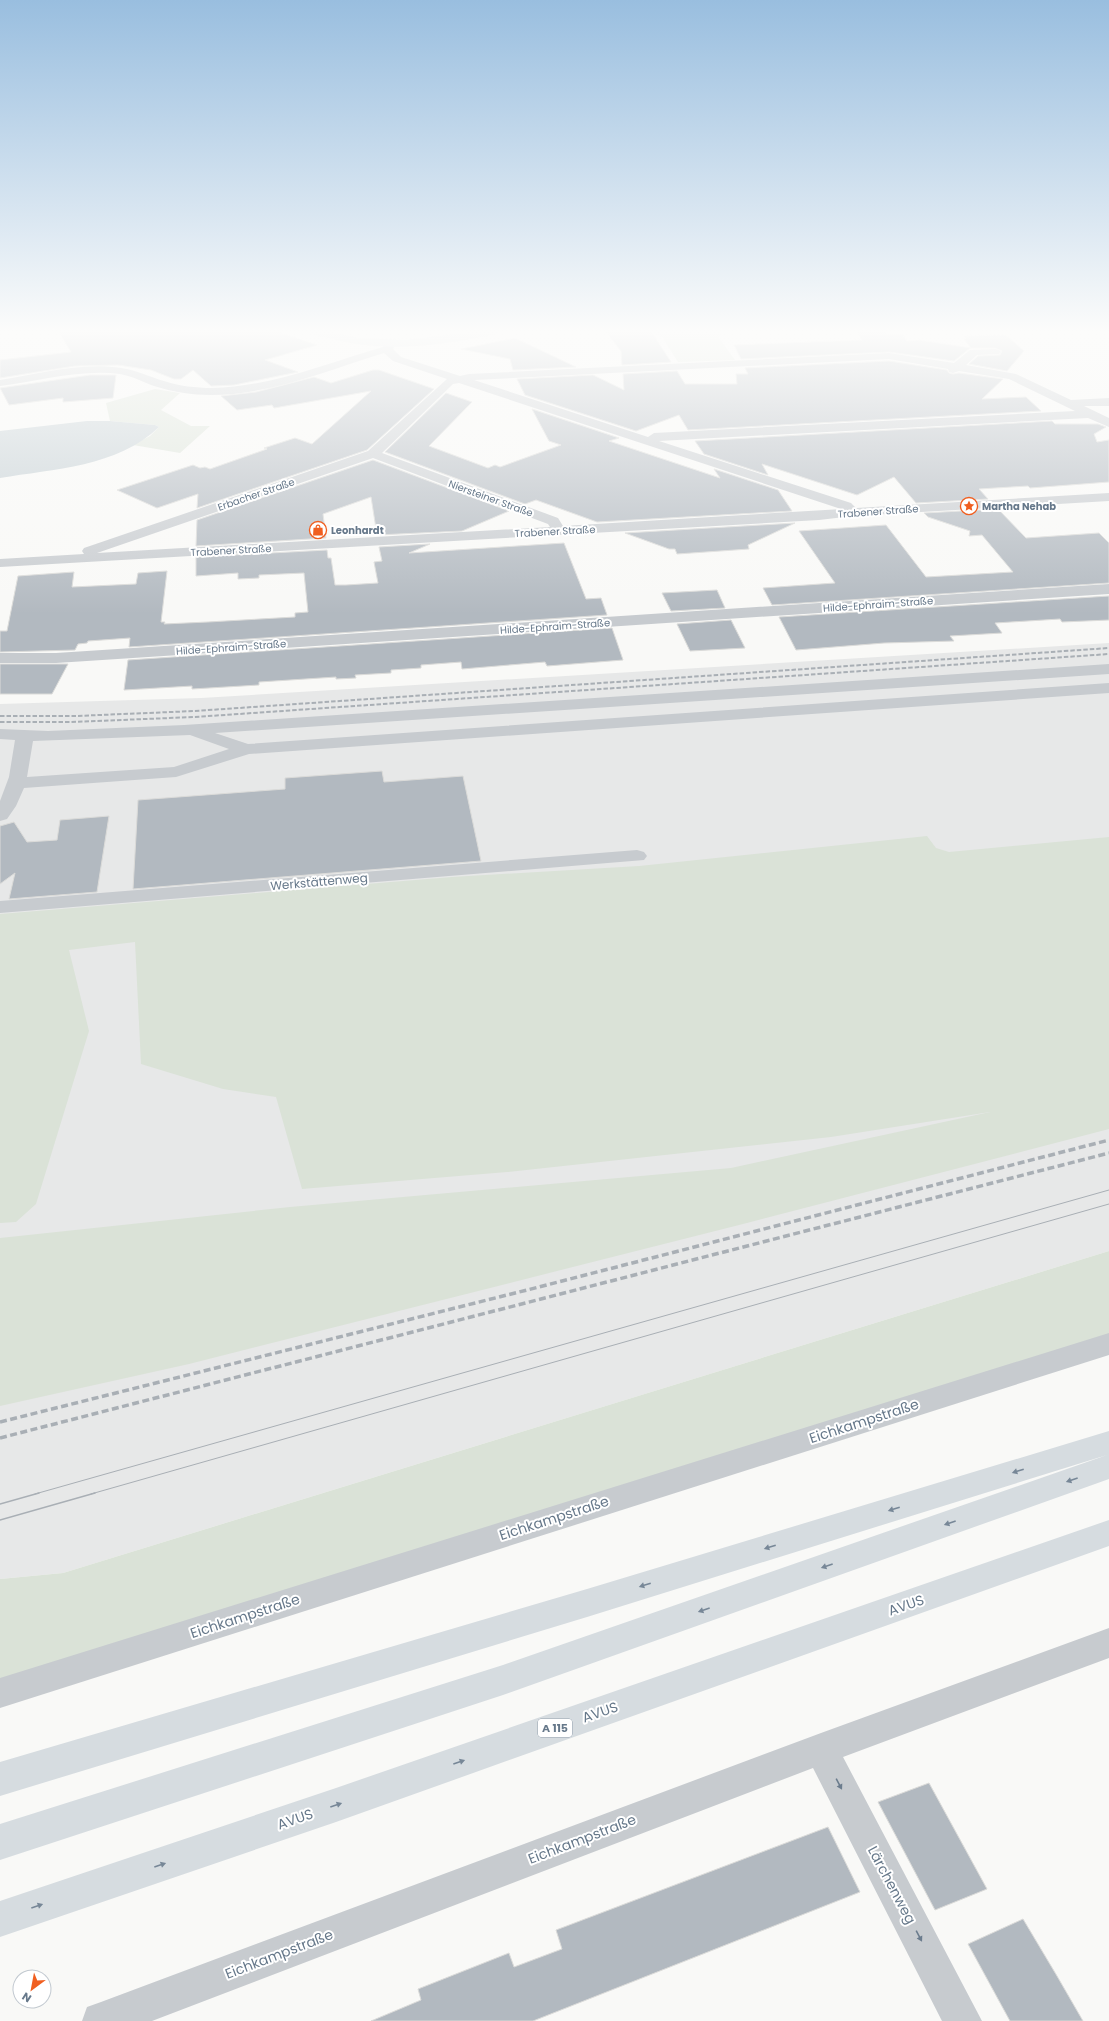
<svg xmlns="http://www.w3.org/2000/svg" width="1109" height="2021" font-family="Poppins,sans-serif">
	<style>
		.built { fill: #e7e8e8 }
		.green { fill: #dae2d7 }
		.water { fill: #c2cdd2 }
		.building { fill: #b2b9c0; stroke: #dbdbd9 }
		.lines { fill: none; stroke-linecap: round; stroke-linejoin: round }
		.minor { fill: #c7cbcf; fill-rule: evenodd }
		.major { fill: #d6dce0; fill-rule: evenodd }
		.highway { fill: #d6dce0; fill-rule: evenodd }
		.tram-far1 { stroke: #a9afb5; stroke-width: 1 }
		.tram { stroke: #a9afb5; stroke-width: 1.5 }
		.rail-far1 { stroke: #a9afb5; stroke-width: 2; stroke-dasharray: 4.5 2; stroke-linecap: butt }
		.rail { stroke: #a9afb5; stroke-width: 3.5; stroke-dasharray: 7 3.5; stroke-linecap: butt }
		.oneway { fill: #778797 }
		.oneway2 { fill: #6b7c8d }
		.labels { text-anchor: middle; stroke-width: 4; stroke-linejoin: round; paint-order: stroke }
		.far-street-label { font-size: 10px; fill: #66788a; stroke: #fff }
		.far-poi-label { font-size: 10px; font-weight: bold; fill: #66788a; stroke: #fff; text-anchor: start }
		.shield { fill: #fff; stroke: #94a0ad; stroke-width: 1 }
		.shield-label { font-size: 11px; font-weight: bold; fill: #66788a }
		.street-label { font-size: 12px; fill: #66788a; stroke: #fff }
		.near-street-label { font-size: 14px; fill: #66788a; stroke: #fff }
	</style>
	<rect width="100%" height="100%" fill="#f9f9f7"/>
	<path class="built" d="M1109,643v608l-1046,322 -63,6v-875l201,-6z"/>
	<g class="green">
		<path d="M648,331h75l-4,7 16,22 -57,2 -16,-25z"/>
		<path d="M155,389l25,4 -19,17 30,16h19l-30,27 -47,-8 17,-9 9,-9 -4,-2 -45,-4 -4,-18z"/>
		<path d="M927,836l9,12 13,4 160,-15v292l-362,94 -558,141 -189,42v-168l290,-31 441,-39 259,-56 -159,25 -324,35 -205,17 -26,-92 -53,-8 -82,-25 -6,-122 -66,8 20,81 -53,173 -20,18 -16,1v-309l452,-37 187,-11z"/>
		<path d="M1109,1251v83l-1109,349v-104l63,-6z"/>
	</g>
	<path class="water" d="M87,421h23l45,4 4,2c-41,40 -106,42 -159,51v-47z"/>
	<g class="building">
		<path d="M58,331h218l41,14 -52,15 33,12 -64,13 -23,1 -18,-16 -12,9h-7l-23,-9 -33,-5 -43,1 -75,12v-18l71,-8z"/>
		<path d="M605,331h46l20,31 -49,3 -1,-14z"/>
		<path d="M857,331h29l1,3 16,1 4,6 12,-1 52,8 -7,-9 2,-1 -2,-2 42,-1 18,16 -17,20 -38,-7 9,-8 22,-1 2,-4 -7,-3h-25l-16,13 -65,-9 -148,7 -7,-14 128,-5z"/>
		<path d="M515,338l61,29 -63,3 -3,-11 -49,-10z"/>
		<path d="M889,361l58,9 2,3 4,1 6,-1 44,6 -21,20 44,-2 15,14 -353,19 -9,-15 -43,16 -111,-36 -8,-16 76,-4 31,15 -1,-16 54,-3 8,13h52l-1,-10h12l-3,-6z"/>
		<path d="M373,370h6l55,19 -67,61 -170,58 1,-14 -41,14 -40,-18 76,-25 7,3 5,-1 5,2 57,-20 -3,-1 31,-10 17,6 59,-53 -97,17 -2,-3 -35,5 -16,-14 35,-4 58,-15 17,6z"/>
		<path d="M90,375h26l-3,23 -50,4v-4l-54,7 -9,-17z"/>
		<path d="M446,393l26,9 -43,44 59,22 7,-3 5,2 61,-22 -12,-4 -17,-32 87,29 -10,3 111,37 -6,-9 64,21 14,21 -195,11 -61,-22 -11,4 -140,-52z"/>
		<path d="M1052,421l3,3h43l8,3 -12,7 3,8 12,-2v42l-79,6 -2,-2 -49,3 9,10 -72,4 -22,-26 -37,18 -95,-31 6,11 -64,-21 -9,-13z"/>
		<path d="M373,460l136,51 -47,20 -85,4 -6,-38 -48,17 3,24 -130,8 1,-26z"/>
		<path d="M998,509l28,29 73,-5 10,10v40l-337,22 -9,-17 72,-5 -36,-52 87,-6 40,52 87,-5 -31,-37 -13,1 1,-5 -42,-14 -4,-4z"/>
		<path d="M795,523l-47,22 1,4 -72,5 -2,-5h-6l-44,-16z"/>
		<path d="M564,543l22,56 15,-1 6,17 -478,32 1,-9 -42,3 -1,2 -9,1 -3,6 -75,2v-21h7l11,-55 56,-4 -2,15 64,-3 2,-11 29,-2 -6,51h4l-1,2 44,-2 87,-5v-4l13,-1 -4,-39 -45,2v3l-21,1v-6l-42,3v-19l131,-7 1,8h3l4,27h11l32,-2 -4,-21 8,-1 -3,-14 51,-3 -21,9z"/>
		<path d="M717,590l8,18 -54,3 -9,-18z"/>
		<path d="M1109,596v24l-47,2 -2,-3 -65,4 7,10 -52,3 4,5 -70,2 -88,7 -17,-33z"/>
		<path d="M731,620l14,28 -55,3 -13,-27z"/>
		<path d="M612,628l11,32 -76,6 -2,-4 -83,7 -1,-7 -40,3v3l-30,2v3l-36,2 1,3 -20,1v-2l-77,5v3l-67,4v-3l-68,4 4,-30z"/>
		<path d="M0,664h68l-16,30h-52z"/>
		<path d="M382,771l2,11 79,-6 18,85 -348,28 5,-89 147,-11v-11z"/>
		<path d="M109,816l-12,76 -88,7 6,-26 -15,11v-58l14,-4 13,20 30,-2 3,-20z"/>
		<path d="M929,1783l58,106 -52,21 -57,-108z"/>
		<path d="M828,1827l32,65 -327,129h-162l50,-21 -3,-11 91,-36 5,14 48,-18 -6,-19z"/>
		<path d="M1023,1919l34,57 26,45h-73l-42,-77z"/>
	</g>
	<g class="lines">
		<g class="minor">
			<path d="M390,341l6,3 -3,5 8,8 59,19 9,-2 420,-21 65,10 16,-13 25,-1 4,1 2,2 -2,2 -22,1 -11,10 50,9 55,26 38,-2v8h-25l25,12v9l-21,-9 -429,23 192,62 5,5 253,-15v8l-256,15 -34,4 -819,47v-8l84,-5 -2,-3 2,-3 284,-97 79,-72 -54,-18 -9,-8c-56,17 -113,42 -173,42 -19,0 -38,-3 -57,-9 -11,-4 -22,-10 -34,-12 -39,-5 -81,7 -120,12v-6c39,-6 81,-18 121,-12 15,2 29,9 43,13 15,5 32,7 48,7 59,-1 115,-25 171,-41l3,-5zM889,359l59,10 1,3 4,1 6,-2 50,8 66,32 -421,22 -6,4 -174,-57zM459,383l382,126h1l-279,17 -5,-8 -176,-65 71,-69zM373,458l175,66 2,3 -453,26z"/>
			<path d="M1109,584v10l-1053,69h-56v-10h56z"/>
			<path d="M1109,664v10l-894,59 33,11 861,-61v10l-860,61 -73,23 -152,11 -8,18 -9,13 -7,2v-20l9,-24 6,-37 -15,-1v-10l48,2 136,-6zM190,735l39,14 -55,18 -147,10 6,-36z"/>
			<path d="M637,850l7,2 3,4 -3,4 -644,53v-12z"/>
			<path d="M1109,1333v22l-1109,353v-30z"/>
			<path d="M1109,1628v30l-266,99 139,264h-40l-129,-253 -661,253h-70l5,-14 14,-5 720,-269z"/>
		</g>
		<path class="major" d="M309,331h19l31,7 47,2 72,-9h25l-5,3c-55,11 -114,20 -169,4 -7,-1 -16,-2 -20,-7z"/>
		<g class="highway">
			<path d="M1109,1431v48l-606,216 -503,165v-36l503,-159 604,-210 -520,162 -587,179v-34l587,-173z"/>
			<path d="M1109,1520v26l-773,276 -336,115v-36l336,-113z"/>
		</g>
		<g class="tram-far1">
			<path d="M35,1494l1074,-304"/>
			<path d="M91,1494l1018,-290"/>
		</g>
		<g class="tram">
			<path d="M0,1504l39,-11"/>
			<path d="M0,1520l95,-27"/>
		</g>
		<g class="rail-far1">
			<path d="M0,716h76l119,-5 914,-63"/>
			<path d="M0,722h71l124,-5 914,-63"/>
		</g>
		<g class="rail">
			<path d="M0,1422l539,-135 570,-147"/>
			<path d="M0,1438l1109,-285"/>
		</g>
	</g>
	<defs><path id="oneway-solid" d="M-6-.8H1V-3.2L6.5 0L1 3.2V.8H-6Z"/></defs>
	<g class="oneway">
		<use href="#oneway-solid" transform="translate(1018 1471) rotate(163)"/>
		<use href="#oneway-solid" transform="translate(1072 1480) rotate(161)"/>
		<use href="#oneway-solid" transform="translate(894 1509) rotate(163)"/>
		<use href="#oneway-solid" transform="translate(950 1523) rotate(161)"/>
		<use href="#oneway-solid" transform="translate(770 1547) rotate(163)"/>
		<use href="#oneway-solid" transform="translate(827 1566) rotate(161)"/>
		<use href="#oneway-solid" transform="translate(645 1585) rotate(163)"/>
		<use href="#oneway-solid" transform="translate(704 1610) rotate(161)"/>
		<use href="#oneway-solid" transform="translate(459 1762) rotate(-19)"/>
		<use href="#oneway-solid" transform="translate(336 1805) rotate(-19)"/>
		<use href="#oneway-solid" transform="translate(160 1865) rotate(-19)"/>
		<use href="#oneway-solid" transform="translate(37 1906) rotate(-19)"/>
	</g>
	<g class="oneway2">
		<use href="#oneway-solid" transform="translate(839 1784) rotate(62)"/>
		<use href="#oneway-solid" transform="translate(919 1936) rotate(62)"/>
	</g>
	<linearGradient id="sky" x2="0" y2="1"><stop stop-color="#99bedf"/><stop offset="0.54" stop-color="#fcfcfb"/><stop offset="1" stop-color="#fcfcfb" stop-opacity="0"/></linearGradient>
	<rect width="1109" height="614" fill="url(#sky)"/>
	<defs>
		<g id="sight-ring" transform="scale(0.9)"><circle r="9.5" fill="#fff" stroke="#f05f20" stroke-width="1.5"/><path d="M0-6L1.8-2.2L6-1.7L2.9 1.2L3.7 5.4L0 3.3L-3.7 5.4L-2.9 1.2L-6-1.7L-1.8-2.2Z" fill="#f05f20"/></g>
		<g id="shop-ring" transform="scale(0.9)"><circle r="9.5" fill="#fff" stroke="#f05f20" stroke-width="1.5"/><path d="M-5-2.5h2.3a2.7 3.5 0 0 1 5.4 0H5L5.5 6h-11ZM-1.5-2.5h3a1.5 2.3 0 0 0-3 0Z" fill="#f05f20"/></g>
	</defs>
	<g fill-rule="evenodd">
		<use href="#sight-ring" x="969" y="506"/>
		<use href="#shop-ring" x="318" y="530"/>
	</g>
	<g class="labels">
		<g class="far-street-label">
			<text transform="translate(256 494) rotate(-19)" y="4">Erbacher Straße</text>
			<text transform="translate(491 498) rotate(20)" y="4">Niersteiner Straße</text>
			<text transform="translate(878 511) rotate(-4)" y="4">Trabener Straße</text>
			<text transform="translate(555 531) rotate(-3)" y="4">Trabener Straße</text>
			<text transform="translate(231 550) rotate(-3)" y="4">Trabener Straße</text>
			<text transform="translate(878 604) rotate(-4)" y="4">Hilde-Ephraim-Straße</text>
			<text transform="translate(555 626) rotate(-4)" y="4">Hilde-Ephraim-Straße</text>
			<text transform="translate(231 647) rotate(-4)" y="4">Hilde-Ephraim-Straße</text>
		</g>
		<g class="far-poi-label">
			<text x="982" y="510">Martha Nehab</text>
			<text x="331" y="534">Leonhardt</text>
		</g>
		<rect class="shield" x="538" y="1719" width="34" height="18" rx="3"/>
		<g class="shield-label">
			<text x="555" y="1732">A 115</text>
		</g>
		<g class="street-label">
			<text transform="translate(319 882) rotate(-5)" y="4">Werkstättenweg</text>
		</g>
		<g class="near-street-label">
			<text transform="translate(864 1421) rotate(-18)" y="5">Eichkampstraße</text>
			<text transform="translate(554 1518) rotate(-18)" y="5">Eichkampstraße</text>
			<text transform="translate(906 1605) rotate(-19)" y="5">AVUS</text>
			<text transform="translate(245 1616) rotate(-18)" y="5">Eichkampstraße</text>
			<text transform="translate(600 1712) rotate(-19)" y="5">AVUS</text>
			<text transform="translate(295 1819) rotate(-19)" y="5">AVUS</text>
			<text transform="translate(582 1839) rotate(-21)" y="5">Eichkampstraße</text>
			<text transform="translate(892 1885) rotate(62)" y="5">Lärchenweg</text>
			<text transform="translate(279 1954) rotate(-21)" y="5">Eichkampstraße</text>
		</g>
	</g>
	<g transform="translate(32 1989) rotate(212)"><circle r="19" fill="#ffffff" stroke="#c2c9d0"/>
	<path d="M0-3L7 15L0 10L-7 15Z" fill="#f05f20"/>
	<text y="-6" font-size="11" font-weight="bold" text-anchor="middle" fill="#66788a">N</text>
	</g>
</svg>
